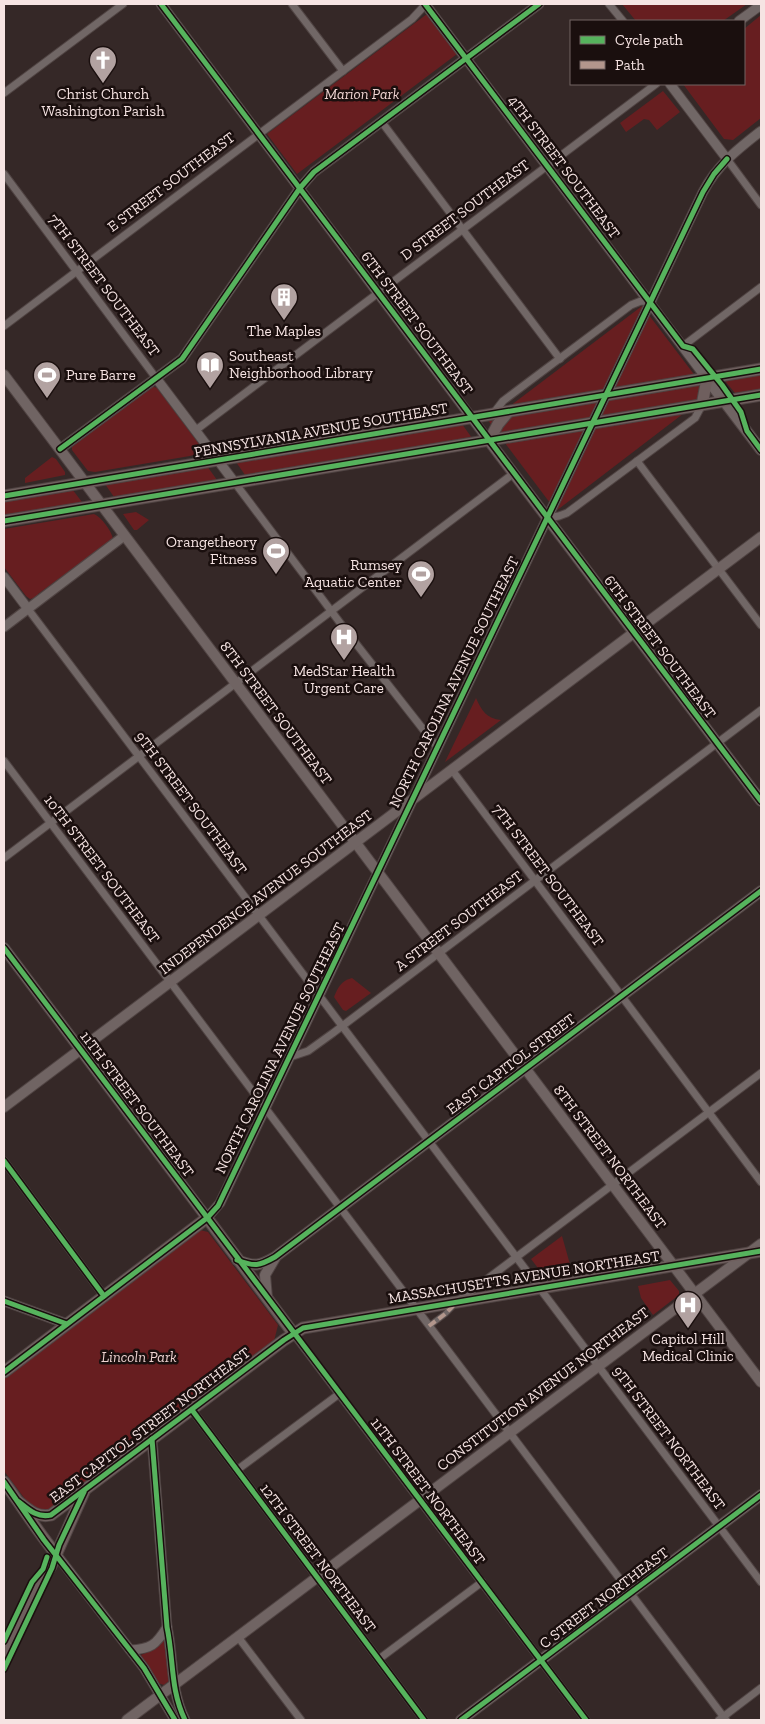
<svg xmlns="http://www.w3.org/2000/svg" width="765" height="1724" font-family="'Zilla Slab',serif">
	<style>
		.green { fill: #671e20 }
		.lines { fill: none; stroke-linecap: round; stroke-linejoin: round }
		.pedestrian-casing { stroke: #504443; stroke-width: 7 }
		.minor-casing { stroke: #504443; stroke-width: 9 }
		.tertiary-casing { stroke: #504443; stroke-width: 11 }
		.secondary-casing { stroke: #504443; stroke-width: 12 }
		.primary-casing { stroke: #504443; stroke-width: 13 }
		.pedestrian { stroke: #716766; stroke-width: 5 }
		.minor { stroke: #716766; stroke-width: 7 }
		.tertiary { stroke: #716766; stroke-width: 9 }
		.secondary { stroke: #706463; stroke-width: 10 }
		.primary { stroke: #6f5f5e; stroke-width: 11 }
		.quiet { stroke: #b2968c; stroke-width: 4; stroke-dasharray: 8 4; stroke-linecap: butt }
		.cycleway-casing { stroke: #1a0f0e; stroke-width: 8 }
		.cycleway { stroke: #56b35d; stroke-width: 5 }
		.labels { text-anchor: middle; stroke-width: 5; stroke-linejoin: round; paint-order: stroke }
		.poi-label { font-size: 15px; fill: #f6e4e3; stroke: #1a0f0e }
		.park-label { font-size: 15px; font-style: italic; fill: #eed3d1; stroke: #1a0f0e }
		.street-label { font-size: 15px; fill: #f6e4e3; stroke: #1a0f0e }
	</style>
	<rect width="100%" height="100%" fill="#352827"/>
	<g class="green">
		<path d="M622,4h125l-24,17h-87z"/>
		<path d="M427,14l30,40 -160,120 -30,-40z"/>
		<path d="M761,15v103l-28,22 -9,-1 -41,-55h61v-55z"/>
		<path d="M663,91l17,21 -23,18 -8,-10 -5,-1 -18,13 -6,-9z"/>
		<path d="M642,306l67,88 -153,117 -69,-92h6z"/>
		<path d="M761,374v15l-26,4 -10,-12z"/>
		<path d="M151,386l6,2 45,60 1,4 -13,4 -95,16 -7,-1 -16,-21v-3z"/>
		<path d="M462,424l10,14 -227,37 -9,-13z"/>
		<path d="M52,457l4,2 9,13v3l-40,8v-5z"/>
		<path d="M207,466l10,14 -103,17 -9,-13z"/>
		<path d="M72,489l10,13 -78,14v-16z"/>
		<path d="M136,512l13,8 -12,10h-3l-11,-16z"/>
		<path d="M94,514c8,4 17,16 19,25l-75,55v3l-8,2 -4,-3 -22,-29v-38z"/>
		<path d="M476,698c5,12 11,21 25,22l-56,42z"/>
		<path d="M352,978l19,15 -25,18 -3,-1 -9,-13c4,-10 7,-16 18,-19z"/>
		<path d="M196,1229l12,3 70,93 -4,16 -225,169 -15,1 -30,-40v-97z"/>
		<path d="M562,1236l9,32 -30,4 -10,-13z"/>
		<path d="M670,1280l9,11v4l-26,20 -12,-17 -3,-12z"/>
		<path d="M164,1639l5,42 -5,4 -6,-2 -17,-28 13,-6z"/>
	</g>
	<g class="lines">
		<g class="pedestrian-casing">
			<path id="pedestrian" d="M429,1326l16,-12 9,-9"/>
		</g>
		<g class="minor-casing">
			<g id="minor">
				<path d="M292,4l51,67"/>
				<path d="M609,4l14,17"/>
				<path d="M4,93l119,-89"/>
				<path d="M381,121l179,238"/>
				<path d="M727,159l34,46"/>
				<path d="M4,174l152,204"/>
				<path d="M4,326l408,-307 14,-15"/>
				<path d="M683,346l78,-59"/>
				<path d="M493,414l10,-13 128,-96 10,-4 9,1"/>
				<path d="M196,430l460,-346"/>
				<path d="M637,461l124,164"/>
				<path d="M235,483l115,153 87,111"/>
				<path d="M547,518l12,-2 8,-3 128,-95 7,-13"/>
				<path d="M28,609l733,973"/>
				<path d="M4,761l722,959"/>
				<path d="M452,770l309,412"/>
				<path d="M4,858l510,-385"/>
				<path d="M290,1057l18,-6 25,-18 428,-323"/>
				<path d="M4,1161l100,135"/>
				<path d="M458,1301l303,-228"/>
				<path d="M293,1333l293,387"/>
				<path d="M192,1410l232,310"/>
				<path d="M237,1470l102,-76"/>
				<path d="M238,1637l63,83"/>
				<path d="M379,1659l103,-77"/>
				<path d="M719,1720l42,-32"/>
			</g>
		</g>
		<g class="tertiary-casing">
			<g id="tertiary">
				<path d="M161,4l328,437"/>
				<path d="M425,4l282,375"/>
				<path d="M739,21l22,-16"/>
				<path d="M670,84l57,75"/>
				<path d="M156,378l79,105"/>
				<path d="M60,449l122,-90 118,-171 14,-16 225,-168"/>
				<path d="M4,577l24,32"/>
				<path d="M4,627l120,-91"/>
				<path d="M207,1218l13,-15 483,-1011c14,-27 35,-43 58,-61"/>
				<path d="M4,1301l63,23"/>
				<path d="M152,1439l15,188c7,33 3,62 18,93"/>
				<path d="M56,1554l88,114 31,52"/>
				<path d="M130,1650c21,-1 26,-5 37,-23"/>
			</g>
		</g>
		<g class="secondary-casing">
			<g id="secondary">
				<path d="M4,375l757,1007"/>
				<path d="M707,379l54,71"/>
				<path d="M489,441l272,360"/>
				<path d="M4,948l203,270"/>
				<path d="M4,1107l757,-570"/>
				<path d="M237,1260c18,7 22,6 38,-3l486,-366"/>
				<path d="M267,1298l-2,-23 10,-17"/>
				<path d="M127,1720l634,-476"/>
				<path d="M461,1720l300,-225"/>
			</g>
		</g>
		<g class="primary-casing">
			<g id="primary">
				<path d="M702,405l5,-26"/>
				<path d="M489,441l9,-17 10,-12"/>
				<path d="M4,496l757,-127"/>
				<path d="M4,521l757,-126"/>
				<path d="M4,1372l203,-154 86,115"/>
				<path d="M4,1482c18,24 33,49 52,72"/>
				<path d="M19,1502c10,8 18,16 32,13l233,-175 19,-12 458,-77"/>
				<path d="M4,1655l34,-70 13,-19 33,-74"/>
			</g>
		</g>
		<use href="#pedestrian" class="pedestrian"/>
		<use href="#minor" class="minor"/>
		<use href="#tertiary" class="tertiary"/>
		<use href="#secondary" class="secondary"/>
		<use href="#primary" class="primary"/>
		<path class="quiet" d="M429,1326l16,-12 11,-11"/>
		<g class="cycleway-casing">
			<g id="cycleway">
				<path d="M161,4l600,797"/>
				<path d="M425,4l258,342 10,3 29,36 19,27 6,19 14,19"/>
				<path d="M60,449l122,-90 118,-171 14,-16 225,-168"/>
				<path d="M4,496l757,-127"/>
				<path d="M4,521l757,-126"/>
				<path d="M4,948l582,772"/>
				<path d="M4,1161l100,135"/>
				<path d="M237,1260c18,7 22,6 38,-3l486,-366"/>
				<path d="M4,1301l63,23"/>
				<path d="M4,1372l203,-154 11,-12 485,-1014 11,-18 13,-15"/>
				<path d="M192,1410l232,310"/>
				<path d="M152,1439l15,188c7,33 3,62 18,93"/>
				<path d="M4,1482l40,58 100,128 31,52"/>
				<path d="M19,1502c10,8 18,16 32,13l233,-175 19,-12 458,-77"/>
				<path d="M4,1641l28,-59 11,-13 4,-12"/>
				<path d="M4,1669l48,-101 7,-23 25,-53"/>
				<path d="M461,1720l300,-225"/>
			</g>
		</g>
		<use href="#cycleway" class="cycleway"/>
	</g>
	<defs>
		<g id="church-pin" transform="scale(1.4375)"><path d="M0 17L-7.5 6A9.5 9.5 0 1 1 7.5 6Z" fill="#b2a2a1" stroke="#1a0f0e"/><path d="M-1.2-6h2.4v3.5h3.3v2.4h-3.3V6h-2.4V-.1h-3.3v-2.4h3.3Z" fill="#fff"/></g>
		<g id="building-pin" transform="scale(1.4375)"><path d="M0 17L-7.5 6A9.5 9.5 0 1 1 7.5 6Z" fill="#b2a2a1" stroke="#1a0f0e"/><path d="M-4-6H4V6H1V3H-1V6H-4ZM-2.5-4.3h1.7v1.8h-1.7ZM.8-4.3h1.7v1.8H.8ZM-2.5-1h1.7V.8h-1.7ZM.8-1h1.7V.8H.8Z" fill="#fff"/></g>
		<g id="library-pin" transform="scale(1.4375)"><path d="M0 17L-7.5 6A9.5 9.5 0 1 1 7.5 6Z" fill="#b2a2a1" stroke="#1a0f0e"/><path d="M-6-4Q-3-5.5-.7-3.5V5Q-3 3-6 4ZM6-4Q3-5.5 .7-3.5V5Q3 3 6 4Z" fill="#fff"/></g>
		<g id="stadium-pin" transform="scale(1.4375)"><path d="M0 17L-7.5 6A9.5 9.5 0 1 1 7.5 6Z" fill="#b2a2a1" stroke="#1a0f0e"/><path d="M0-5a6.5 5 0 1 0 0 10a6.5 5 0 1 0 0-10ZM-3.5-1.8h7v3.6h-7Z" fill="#fff"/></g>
		<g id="hospital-pin" transform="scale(1.4375)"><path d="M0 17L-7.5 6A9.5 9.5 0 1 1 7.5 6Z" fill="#b2a2a1" stroke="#1a0f0e"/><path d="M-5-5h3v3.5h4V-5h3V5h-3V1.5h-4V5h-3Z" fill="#fff"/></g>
	</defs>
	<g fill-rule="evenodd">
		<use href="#church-pin" x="103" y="60"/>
		<use href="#building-pin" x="284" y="297"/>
		<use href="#library-pin" x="210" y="365"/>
		<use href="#stadium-pin" x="47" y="375"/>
		<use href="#stadium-pin" x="276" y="551"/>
		<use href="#stadium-pin" x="421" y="574"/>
		<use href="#hospital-pin" x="344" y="637"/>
		<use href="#hospital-pin" x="688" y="1305"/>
	</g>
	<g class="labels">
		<g class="poi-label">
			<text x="103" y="99">Christ Church<tspan x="103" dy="17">Washington Parish</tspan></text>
			<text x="284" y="336">The Maples</text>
			<text x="229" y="361" text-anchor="start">Southeast<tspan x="229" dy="17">Neighborhood Library</tspan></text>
			<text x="66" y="380" text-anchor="start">Pure Barre</text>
			<text x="257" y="547" text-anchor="end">Orangetheory<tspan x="257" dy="17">Fitness</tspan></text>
			<text x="402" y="570" text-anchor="end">Rumsey<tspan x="402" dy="17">Aquatic Center</tspan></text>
			<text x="344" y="676">MedStar Health<tspan x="344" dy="17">Urgent Care</tspan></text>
			<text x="688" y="1344">Capitol Hill<tspan x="688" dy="17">Medical Clinic</tspan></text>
		</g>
		<g class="park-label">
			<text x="362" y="99">Marion Park</text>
			<text x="139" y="1362">Lincoln Park</text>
		</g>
		<g class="street-label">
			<text transform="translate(564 167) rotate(53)" y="5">4TH STREET SOUTHEAST</text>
			<text transform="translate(171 182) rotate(-37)" y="5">E STREET SOUTHEAST</text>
			<text transform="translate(465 210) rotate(-37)" y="5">D STREET SOUTHEAST</text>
			<text transform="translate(104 285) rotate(53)" y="5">7TH STREET SOUTHEAST</text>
			<text transform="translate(417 323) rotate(53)" y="5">6TH STREET SOUTHEAST</text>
			<text transform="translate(321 430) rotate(-10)" y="5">PENNSYLVANIA AVENUE SOUTHEAST</text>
			<text transform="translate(660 647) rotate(53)" y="5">6TH STREET SOUTHEAST</text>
			<text transform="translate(454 682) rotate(-64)" y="5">NORTH CAROLINA AVENUE SOUTHEAST</text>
			<text transform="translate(276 713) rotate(53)" y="5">8TH STREET SOUTHEAST</text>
			<text transform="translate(191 803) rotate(53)" y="5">9TH STREET SOUTHEAST</text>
			<text transform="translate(102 869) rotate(53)" y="5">10TH STREET SOUTHEAST</text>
			<text transform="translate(548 875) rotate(53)" y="5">7TH STREET SOUTHEAST</text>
			<text transform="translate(266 892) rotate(-37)" y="5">INDEPENDENCE AVENUE SOUTHEAST</text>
			<text transform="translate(459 921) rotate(-37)" y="5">A STREET SOUTHEAST</text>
			<text transform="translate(280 1048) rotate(-64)" y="5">NORTH CAROLINA AVENUE SOUTHEAST</text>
			<text transform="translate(511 1064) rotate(-37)" y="5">EAST CAPITOL STREET</text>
			<text transform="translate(137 1104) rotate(53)" y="5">11TH STREET SOUTHEAST</text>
			<text transform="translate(610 1157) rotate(53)" y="5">8TH STREET NORTHEAST</text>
			<text transform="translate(524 1277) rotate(-9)" y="5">MASSACHUSETTS AVENUE NORTHEAST</text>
			<text transform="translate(543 1389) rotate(-37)" y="5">CONSTITUTION AVENUE NORTHEAST</text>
			<text transform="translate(150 1425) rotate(-37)" y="5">EAST CAPITOL STREET NORTHEAST</text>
			<text transform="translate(669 1438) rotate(53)" y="5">9TH STREET NORTHEAST</text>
			<text transform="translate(428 1491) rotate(53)" y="5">11TH STREET NORTHEAST</text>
			<text transform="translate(318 1558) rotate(53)" y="5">12TH STREET NORTHEAST</text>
			<text transform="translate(604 1598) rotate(-37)" y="5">C STREET NORTHEAST</text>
		</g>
	</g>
	<rect width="765" height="1724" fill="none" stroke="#f6e4e3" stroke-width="10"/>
	<rect x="570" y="20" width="175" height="65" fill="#1a0f0e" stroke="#726463"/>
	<rect x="580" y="36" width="25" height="8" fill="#56b35d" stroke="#726463"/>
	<text x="615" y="45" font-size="15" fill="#f6e4e3">Cycle path</text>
	<rect x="580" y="61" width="25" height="8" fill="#b2968c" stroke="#726463"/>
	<text x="615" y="70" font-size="15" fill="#f6e4e3">Path</text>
</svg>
